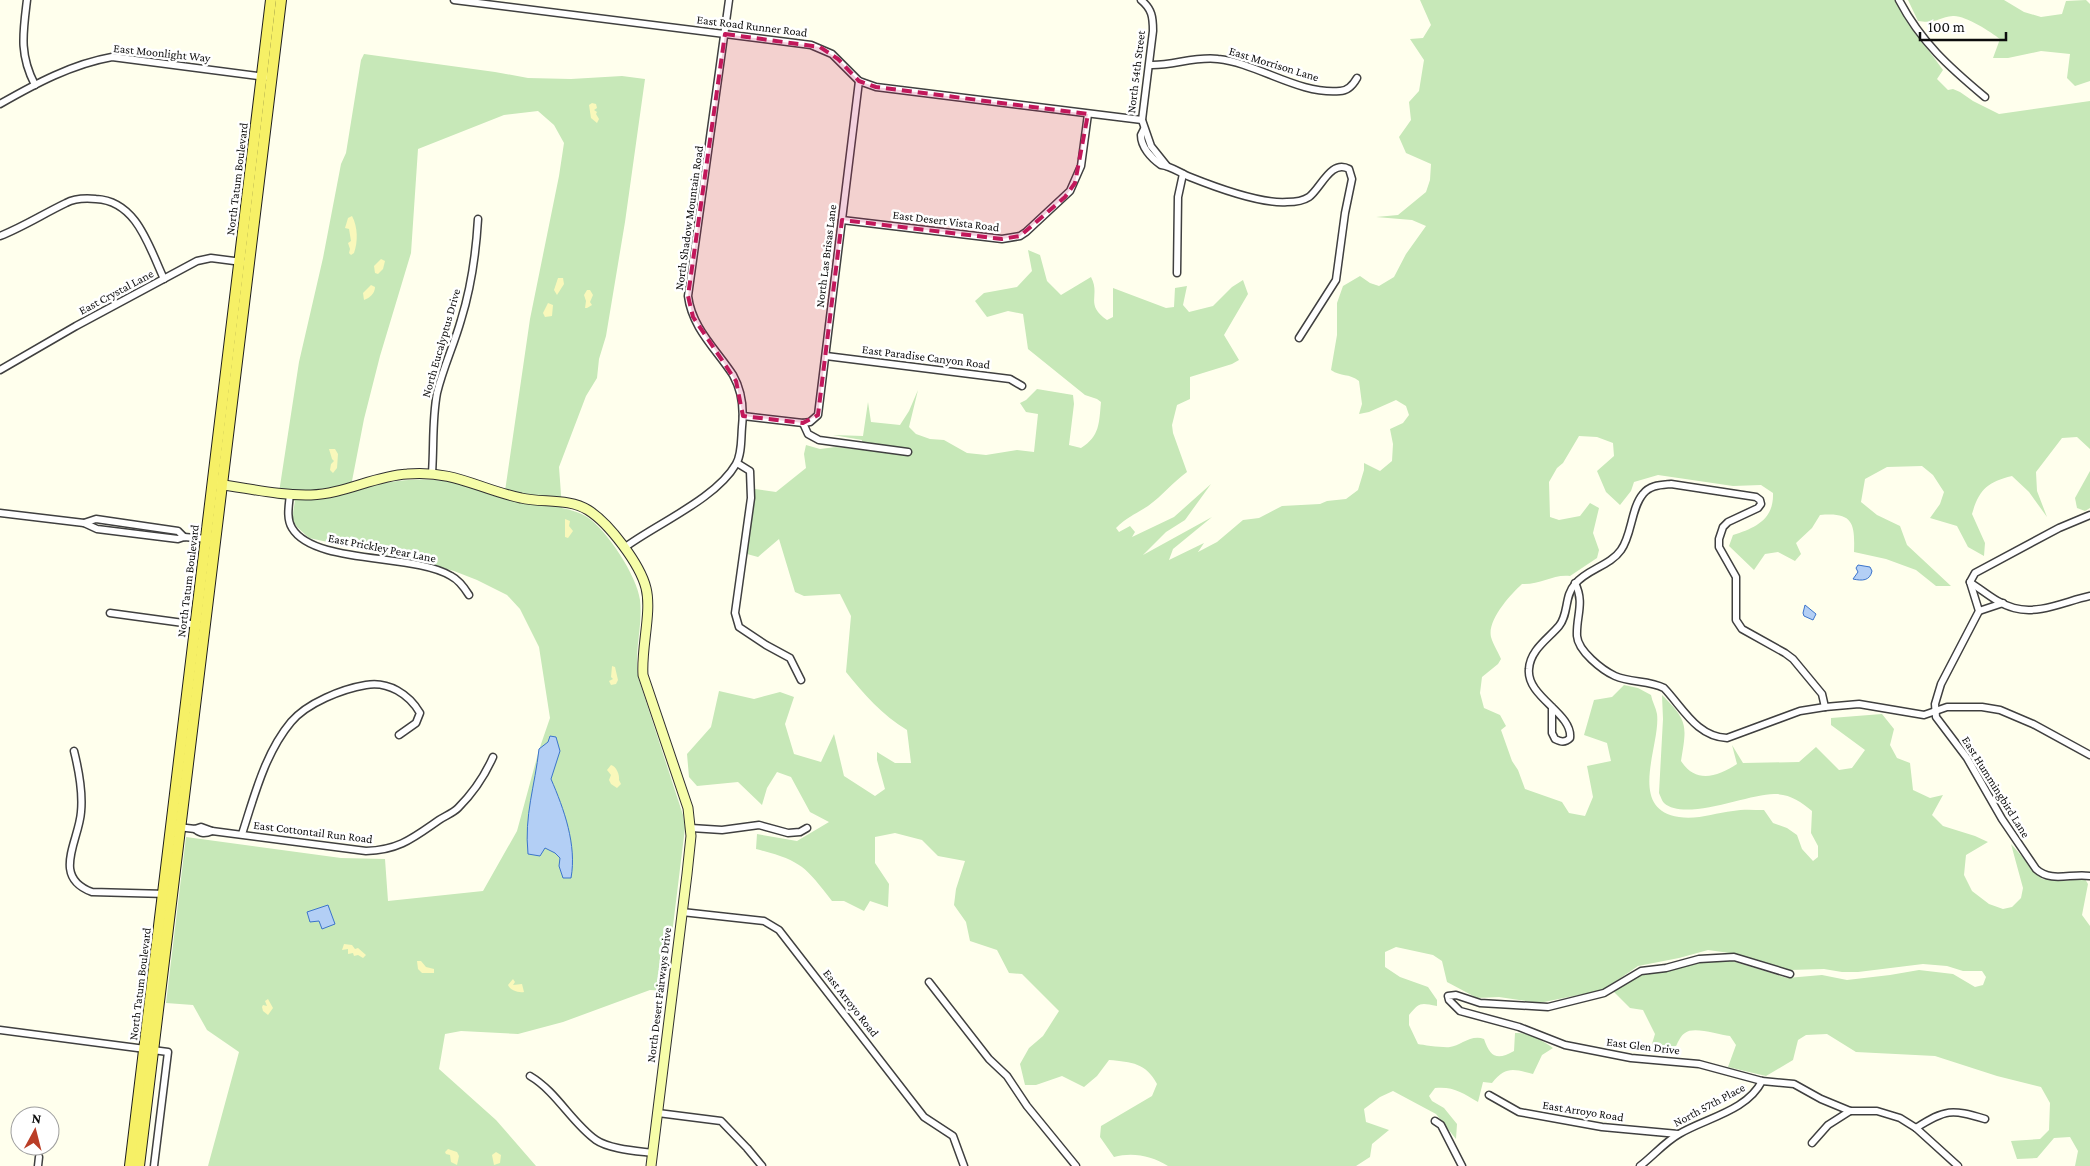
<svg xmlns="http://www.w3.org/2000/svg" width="2090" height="1166" font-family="'Crimson Pro',serif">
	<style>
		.green { fill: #c7e8b8; fill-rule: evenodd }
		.sand { fill: #f9f8bb }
		.water { fill: #b3cff5; stroke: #3b74cb }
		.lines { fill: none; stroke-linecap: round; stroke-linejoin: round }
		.street-casing { stroke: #404040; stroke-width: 9 }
		.secondary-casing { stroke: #2f2f2f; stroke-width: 11 }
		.primary-casing { stroke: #1e1e1e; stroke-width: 12 }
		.street { stroke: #fff; stroke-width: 6 }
		.secondary { stroke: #f6fda9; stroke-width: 9 }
		.primary { stroke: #f6f066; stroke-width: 10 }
		.marked { fill: #c2185b; fill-opacity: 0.2; stroke: #c2185b; stroke-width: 4; stroke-dasharray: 10 6; stroke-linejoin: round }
		.labels { text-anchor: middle; stroke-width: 5; stroke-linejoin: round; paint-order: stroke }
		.street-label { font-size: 12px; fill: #0d0d0d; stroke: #fff }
	</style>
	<rect width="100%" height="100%" fill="#ffffed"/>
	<g class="green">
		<path d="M1420,0h477l21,36 25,34 -6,9 11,11 5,-1 7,3 13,9 26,13 91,-13v348l-13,-12 -15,1 -26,34 1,19 10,26 -18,-25 -17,-16c-25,6 -33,14 -40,38l13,29 -1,13 -16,-9 -11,-21 -27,-8 10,-14 4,-12 -11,-17 -11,-9 -35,1 -22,12 -4,23 16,13 23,11 7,19 44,41h-15l-20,-16 -30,-11 -32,-7c1,-29 -1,-40 -34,-37l-8,13 -16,15 5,11 -6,7 -17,-9 -13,2 -11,16 -25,-24 4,-11c22,-7 41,-15 40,-42l-12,-8 -28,1 -75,-11 -24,7 -3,9 -11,14 -14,-13 -9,-21 17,-15 -1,-13 -16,-6 -18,-1 -16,27 -6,5 -8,14 1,35 9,3 21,-4 10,-13 9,5 -6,25 6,17 -2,8 -27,18c-17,-2 -30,9 -48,8 -11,10 -35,36 -31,53 2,7 7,15 10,22l-3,5 -16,13 -2,16 4,15 16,7 6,11 -5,4 11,31 6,9 7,19 37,13 7,11 16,3 8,-19 -6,-31 24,-5 -4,-18 -23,-8 10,-35 18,-3 12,-12 14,3 13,7c1,6 5,13 6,19 4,31 -31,95 22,103 18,3 36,-4 54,-6 10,-2 20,-1 31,-1l9,13 14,5 10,7 5,14 11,12 5,-4v-11l-7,-13 1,-22c-12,-10 -22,-17 -38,-17 -26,0 -89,28 -110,9 -2,-2 -4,-8 -5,-10l4,-74 -1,-24c26,26 25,30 19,66 15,23 36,16 56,3l-5,-19 11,18 56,-1 17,-15 23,23 13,-2 13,-18 -34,-25v-7l51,-4 12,15 -4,16 7,13 13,5 3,27 17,8 13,-3 -11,20 11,11 32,10 13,6 -22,13 -2,20 8,16 17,13 14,5 9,-2 9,-9 2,-10 -12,-44 31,35 17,2 26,-2 3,5 -6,31 8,11v240h-15l3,-15 -8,-14 -16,1 -17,20 -20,1 -6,-18 29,-2 9,-9 1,-27 -9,-16 -44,-11 -62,-20 -79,-4 -29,-18 -21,1 -8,5 -5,20 -27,16 -38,-9 8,-22 -6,-9c-12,-1 -36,-10 -45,-3 -4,2 -7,9 -9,13l-22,4 -3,-3 4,-13 -12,-24 -13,-2 -17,-17 33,-19h17l36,-11h33l55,17 35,-3 25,5 43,-5 29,-5 34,4 22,13 8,-2 3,-8 -4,-6h-19l-16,-5 -24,-2 -65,8h-16l-18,-3 -34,1 -53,-16 -29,-4 -29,8 -41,8 -35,24 -64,13 -40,-6 -22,1 -30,-16 -5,-21 -9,-6 -37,-8 -11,5v15l15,10 28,10 9,13v6c-17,-3 -17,-4 -28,9v10l9,19c5,1 26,4 32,3 10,-1 21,-13 34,-8 6,18 13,22 30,12l1,-18c14,-1 26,7 38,15l-11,7 -9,19c-20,-5 -27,-8 -41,9l-9,-1 -5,20c-15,-9 -25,-16 -43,-14l-6,8 3,5 12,7 13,16 -1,15 -20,-25 -43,-23 -13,6 -16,12 2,13 23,8 -17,14 -2,13 -14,9h-188c-16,-10 -35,-14 -54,-9l-14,-20 1,-11 51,-30 5,-12c-11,-21 -25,-22 -48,-24l-12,16 -13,11 -22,-11 -26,9h-11l-5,-21 9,-16 14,-12 16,-25 -37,-37 -13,-1 -12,-23 -27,-9 -4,-19 -12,-17 2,-16 9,-28 -27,-5 -16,-16 -27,-7 -20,4v26l14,21 -1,23 -18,-6 -6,10 -20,-10h-12c-28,-36 -31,-40 -76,-52l1,-15 40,7 32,-19 -19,-10 -19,-35 -14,-5 -10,16 -5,17 -24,-23 -41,4 -8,-9 -2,-23 24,-27 8,-36 35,8 26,-7 14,5 -9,27 9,30 27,8 13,-28 10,42 31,20 10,-7 -8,-29v-8l18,11h16l-4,-33c-24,-14 -44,-37 -61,-58l5,-56 -11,-22 -36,2 -9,-4 -16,-53 -21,18 -11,-3 8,-65 21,3 30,-24 -2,-14 2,-9 14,4 16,-2 72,8v-6l-46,-7v-2l-29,-5 30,1 5,-34 3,20 29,3 9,-14 9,-21 -9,37 7,7 14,5 14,1 23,13 19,2 31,-5 17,2 4,-38 -12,-2 -6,-9 6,-3 11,-11 36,6 1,9 -5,41 12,3c19,-12 18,-25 20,-46l-4,-3 -12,-4 -57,-46 -5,-35 -15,-3 -21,6 -12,-16 9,-8 33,-6 15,-16 -4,-21 12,5 7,26 14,14 30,-18c10,19 -7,27 16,43l6,-3v-29l53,20 8,-1 1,-19 12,-2 -4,19 6,7 24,-6 19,-19 11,-7 5,14 -24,41 15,25 -7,4 -42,13v22l-13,6 -5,20 1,8 14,39c-14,10 -25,24 -39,34 -12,8 -21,11 -32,22l3,4 11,-6 5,6 -3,5 42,-20 37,-33 -26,36 -19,12 -23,23 69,-38 -39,32 -4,11 35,-17 -6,9 19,-10 26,-22 16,-2 23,-12 38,-2 7,-3 19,-2 12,-9 6,-20v-7l16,8 12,-10 1,-17 -3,-15 13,-6 6,-8 -3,-9 -10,-6 -27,12 -10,2 3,-10 -3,-23c-10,-8 -18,-4 -28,-11l6,-35v-32l6,-17 17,-10 10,7 9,3 15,-9 12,-23 20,-28 -14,-6 -36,-3 22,-2 28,-23 4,-12 1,-16 -25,-11 -7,-16 12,-17 -2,-18 10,-11 5,-31 -14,-21 13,-1 8,-13z"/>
		<path d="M1908,0h96l20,12 17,5 21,-3 4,-13 20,-1 4,4v77l-15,5 -8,-8 3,-24 -29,-3 -33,7h-15l7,-19c-9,-7 -35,-24 -47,-23 -14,1 -17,8 -35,5z"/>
		<path d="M364,54l131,18 33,6 43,1 51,-3 23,3 -20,143 -19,114 -7,23 -2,19 -11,18 -27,71 3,41c9,2 17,4 25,9 20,13 50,59 53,83 3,25 -6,51 -2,77l45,138 2,13 -20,163 -15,-1 -87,32 -45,12 -57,-3 -16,3 -6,35 57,51 40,46h-328l31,-114 -32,-22 -14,-25 -27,-2 20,-166 155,21 44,1 3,42 95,-10 34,-60 22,-81 11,-32 -11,-71 -19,-38 -13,-14 -30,-15 -23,-9 -37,-10 -108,-23 -12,-11 -5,-8 3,-18 -17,-2 21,-137 24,-104 18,-94 5,-11 15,-93zM538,111l16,14 10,18 -5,33 -29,143 -26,179c-14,-2 -27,-9 -40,-13 -36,-10 -76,-5 -110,6l-2,-10 12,-62 16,-63 31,-103 7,-104 86,-34z"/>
		<path d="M2090,471v37l-5,3 -8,-3 -2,-10z"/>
	</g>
	<g class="sand">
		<path d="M592,103l4,1 1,4 -3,2 3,2 -1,2 3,5 -2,4 -6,-5 -2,-13z"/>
		<path d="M352,216c6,11 6,26 2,37l-3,2 -2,-2 1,-4 -2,-6 3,-2 -2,-12 -4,-1 3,-10z"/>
		<path d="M381,259l4,2 -2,8 -5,5 -3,-1 -1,-7z"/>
		<path d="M558,278h5l1,6 -7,11 -3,-5z"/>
		<path d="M371,285l4,2c0,6 -5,11 -11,13l-1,-7z"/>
		<path d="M587,290h3l3,5 -3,7 2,3 -5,3h-2l1,-7 -2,-6z"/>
		<path d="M548,303l5,2 -1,11 -7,1 -2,-4z"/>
		<path d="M329,449h6l3,5 -1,14 -4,5 -3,-3 1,-6 3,-3 -2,-2z"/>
		<path d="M565,519l5,2 -1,5 4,5 -5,7 -3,-1z"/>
		<path d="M612,666l3,1 3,13 -2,4 -5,1 -2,-4 4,-2 -2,-2z"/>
		<path d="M611,765c5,1 9,10 8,15l2,4 -4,4 -6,-4 -2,-4 2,-5 -4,-5z"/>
		<path d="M344,944l8,1 3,4 3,-1 8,7 -3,3 -5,-3 -4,1 -1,-3 -5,1v-5l-6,1z"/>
		<path d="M417,961h4l5,6 8,2v4h-12l-4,-4z"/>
		<path d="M513,979l2,3 -2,3 9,-1 2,8c-6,1 -14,-2 -16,-7z"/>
		<path d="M268,999l5,9 -5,7 -5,-4 -1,-4 1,-2 4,1 -2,-5z"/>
		<path d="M448,1149l9,3 2,4 -2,9 -6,-3 -1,-7 -4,-1 -1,-2z"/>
		<path d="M496,1152l5,3 -1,8 -6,2 -2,-10z"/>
	</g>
	<g class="water">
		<path d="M1858,565l12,2 2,4c-2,10 -10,10 -19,8l5,-7 -2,-4z"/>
		<path d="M1805,605l11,9 -3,6 -9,-4 -1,-3z"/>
		<path d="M550,736l6,1 4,14 -9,28c13,30 26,66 20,99h-8l-4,-12 1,-8 -5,-5 -10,-5 -5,8 -12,-2c-4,-39 7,-68 11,-105l9,-7z"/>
		<path d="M328,905l7,19 -13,5 -3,-8 -9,1 -3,-10z"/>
	</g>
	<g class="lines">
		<g class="street-casing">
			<g id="street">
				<path d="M27,0c-4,33 -8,54 8,85"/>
				<path d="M454,0l357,45 21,9 27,27 17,6 266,33"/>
				<path d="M1141,0c11,9 12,17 12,31l-11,89 9,26 16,20"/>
				<path d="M1899,0c22,42 50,67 86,97"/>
				<path d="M1150,65c22,1 45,-9 68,-6 39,4 81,36 122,32 8,0 13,-6 17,-13"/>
				<path d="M0,104c35,-20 72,-40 112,-47l153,20"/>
				<path d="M1144,129l-3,6c0,12 10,23 20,30 10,1 19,8 29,12 25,10 70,27 97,25 7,0 16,-1 22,-5 12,-9 22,-38 40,-28l3,10 -7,34 -9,67 -37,58"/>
				<path d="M842,220l160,19 18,-3 6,-4 44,-41 11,-25 7,-52"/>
				<path d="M0,236c23,-9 43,-22 66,-33 9,-5 19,-5 30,-4 41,2 53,48 68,80"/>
				<path d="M1177,273l1,-76 5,-23"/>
				<path d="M826,356l184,23 12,7"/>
				<path d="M0,370l76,-44 121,-65 14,-3 31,4"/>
				<path d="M743,416l60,7 7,-1 8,-7 41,-334"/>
				<path d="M803,423l5,11 11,6 89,12"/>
				<path d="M737,463l13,8 1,27 -16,115 4,14 27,18 24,13 11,22"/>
				<path d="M432,473c2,-27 0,-53 5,-80 6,-25 17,-48 24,-73 10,-32 15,-67 17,-101"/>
				<path d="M290,494c-1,11 -4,24 2,34 22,37 122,25 159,48 8,4 13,11 18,19"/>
				<path d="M0,513l84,10 13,6 81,10 6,-2 24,2"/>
				<path d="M84,523l12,-4 82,12 6,6"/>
				<path d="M624,548c32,-24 92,-49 112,-84 6,-10 5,-26 6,-37 2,-18 0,-36 -9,-52 -17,-26 -41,-47 -45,-79l41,-296"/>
				<path d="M1970,582l9,29 -38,73 -6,20 1,13 31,41 35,61 34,50c15,14 35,4 54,7"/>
				<path d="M1970,582l5,-9 84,-45 31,-13"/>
				<path d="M1575,583c10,20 1,33 2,53 1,15 25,34 38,40 16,7 34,4 49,12 19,20 33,49 63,50l73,-27 25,-4 34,-3 65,11 23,-8h35l18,3 33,14 57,31"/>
				<path d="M1971,583c14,9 27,21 43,25 25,7 52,-7 76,-12"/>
				<path d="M1979,611l24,-8"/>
				<path d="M110,613l88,12"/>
				<path d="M1552,707v26l3,6c6,3 10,4 15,-1 3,-25 -44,-41 -41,-69 1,-19 19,-30 30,-43 10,-12 5,-30 16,-42 12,-15 35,-18 46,-34 11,-15 10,-42 22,-56 7,-9 18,-9 28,-10l85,13 4,3 1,4 -3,4 -30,14 -5,5 -4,12v8l17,30v43l6,9 43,24 8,6 29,35 3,13"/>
				<path d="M74,751c5,20 9,41 7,61 -2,29 -30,65 11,80l75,2"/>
				<path d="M178,827l17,2 6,-2 11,4 154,20c33,-1 47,-13 73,-31 6,-4 14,-7 19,-12 14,-14 27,-33 35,-51"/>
				<path d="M691,828l31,2 37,-5 29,8 12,-1 7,-4"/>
				<path d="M195,829c6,5 10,5 17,2"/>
				<path d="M242,834c12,-37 23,-81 49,-112 16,-19 51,-33 75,-37 22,-4 43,9 54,28l-4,10 -17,12"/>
				<path d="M682,912l82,9 15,9 145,187 29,19 11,30"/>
				<path d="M1790,974l-56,-17 -35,2 -33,9 -25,3 -37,22 -56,14 -68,-4 -24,-8 -8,1 1,4 11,11 59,16 46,18 66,13 68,6 63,17 32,3 27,15 29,12h27l23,7 16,10c30,-19 35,-19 69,-9"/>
				<path d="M929,982l60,77 18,17 20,30 49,60"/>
				<path d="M0,1030l168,22 -14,114"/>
				<path d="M530,1076c27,16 41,46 66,64 13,9 41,11 56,13"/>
				<path d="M1489,1095l30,17 83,15 76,7"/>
				<path d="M658,1113l63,8 26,27 15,18"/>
				<path d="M1435,1121l6,4 21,41"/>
				<path d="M1916,1128l42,38"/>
				<path d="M1812,1143l16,-18 22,-14"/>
				<path d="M38,1166l1,-9"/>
				<path d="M1640,1166c13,-10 25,-24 39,-32 27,-16 68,-23 83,-53"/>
			</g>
		</g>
		<g class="secondary-casing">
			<path id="secondary" d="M217,484c31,4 63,12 94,11 33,-1 63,-19 96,-21 48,-4 71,15 114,24 21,5 48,0 67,12 21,13 52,54 58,78 6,24 -5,60 -3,87l45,133 3,28 -4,38 -36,292"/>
		</g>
		<g class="primary-casing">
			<g id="primary">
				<path d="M130,1166l141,-1166"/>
				<path d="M139,1166l142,-1166"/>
			</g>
		</g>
		<use href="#street" class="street"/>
		<use href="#secondary" class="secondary"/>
		<use href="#primary" class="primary"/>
	</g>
	<path class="marked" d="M725,34l95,13 18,12 21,22 17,6 212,27 -13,69 -10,14 -45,39 -18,3 -160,-19 -24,195 -15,8 -60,-7 -7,-35 -43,-64 -5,-21z"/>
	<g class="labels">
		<g class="street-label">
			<text transform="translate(752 26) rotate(7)" y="4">East Road Runner Road</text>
			<text transform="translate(162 53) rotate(6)" y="4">East Moonlight Way</text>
			<text transform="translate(1274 64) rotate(17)" y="4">East Morrison Lane</text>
			<text transform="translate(1136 72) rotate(-83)" y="4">North 54th Street</text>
			<text transform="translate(237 179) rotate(-83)" y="4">North Tatum Boulevard</text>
			<text transform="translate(689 218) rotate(-82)" y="4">North Shadow Mountain Road</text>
			<text transform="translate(946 221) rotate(7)" y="4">East Desert Vista Road</text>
			<text transform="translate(826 256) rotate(-83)" y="4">North Las Brisas Lane</text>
			<text transform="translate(116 292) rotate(-28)" y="4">East Crystal Lane</text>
			<text transform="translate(441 343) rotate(-74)" y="4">North Eucalyptus Drive</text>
			<text transform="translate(926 357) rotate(7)" y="4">East Paradise Canyon Road</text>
			<text transform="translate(382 548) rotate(11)" y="4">East Prickley Pear Lane</text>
			<text transform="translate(188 581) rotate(-83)" y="4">North Tatum Boulevard</text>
			<text transform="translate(1996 787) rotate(58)" y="4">East Hummingbird Lane</text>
			<text transform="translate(313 832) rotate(7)" y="4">East Cottontail Run Road</text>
			<text transform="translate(140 984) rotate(-83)" y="4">North Tatum Boulevard</text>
			<text transform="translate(659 995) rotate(-83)" y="4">North Desert Fairways Drive</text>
			<text transform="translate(851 1003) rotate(52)" y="4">East Arroyo Road</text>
			<text transform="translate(1643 1046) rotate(7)" y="4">East Glen Drive</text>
			<text transform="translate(1709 1105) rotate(-28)" y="4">North 57th Place</text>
			<text transform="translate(1583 1111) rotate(9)" y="4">East Arroyo Road</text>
		</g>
	</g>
	<g transform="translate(35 1131) rotate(7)"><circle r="24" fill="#ffffff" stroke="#9e9e9e"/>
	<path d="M0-4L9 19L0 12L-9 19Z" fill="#ba3e27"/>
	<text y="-8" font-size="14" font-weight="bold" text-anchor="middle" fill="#0d0d0d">N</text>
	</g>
	<path d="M1920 32v8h86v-8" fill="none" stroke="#0d0d0d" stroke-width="2.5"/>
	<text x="1928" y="32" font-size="15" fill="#0d0d0d" stroke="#ffffff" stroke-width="4" paint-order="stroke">100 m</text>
</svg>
